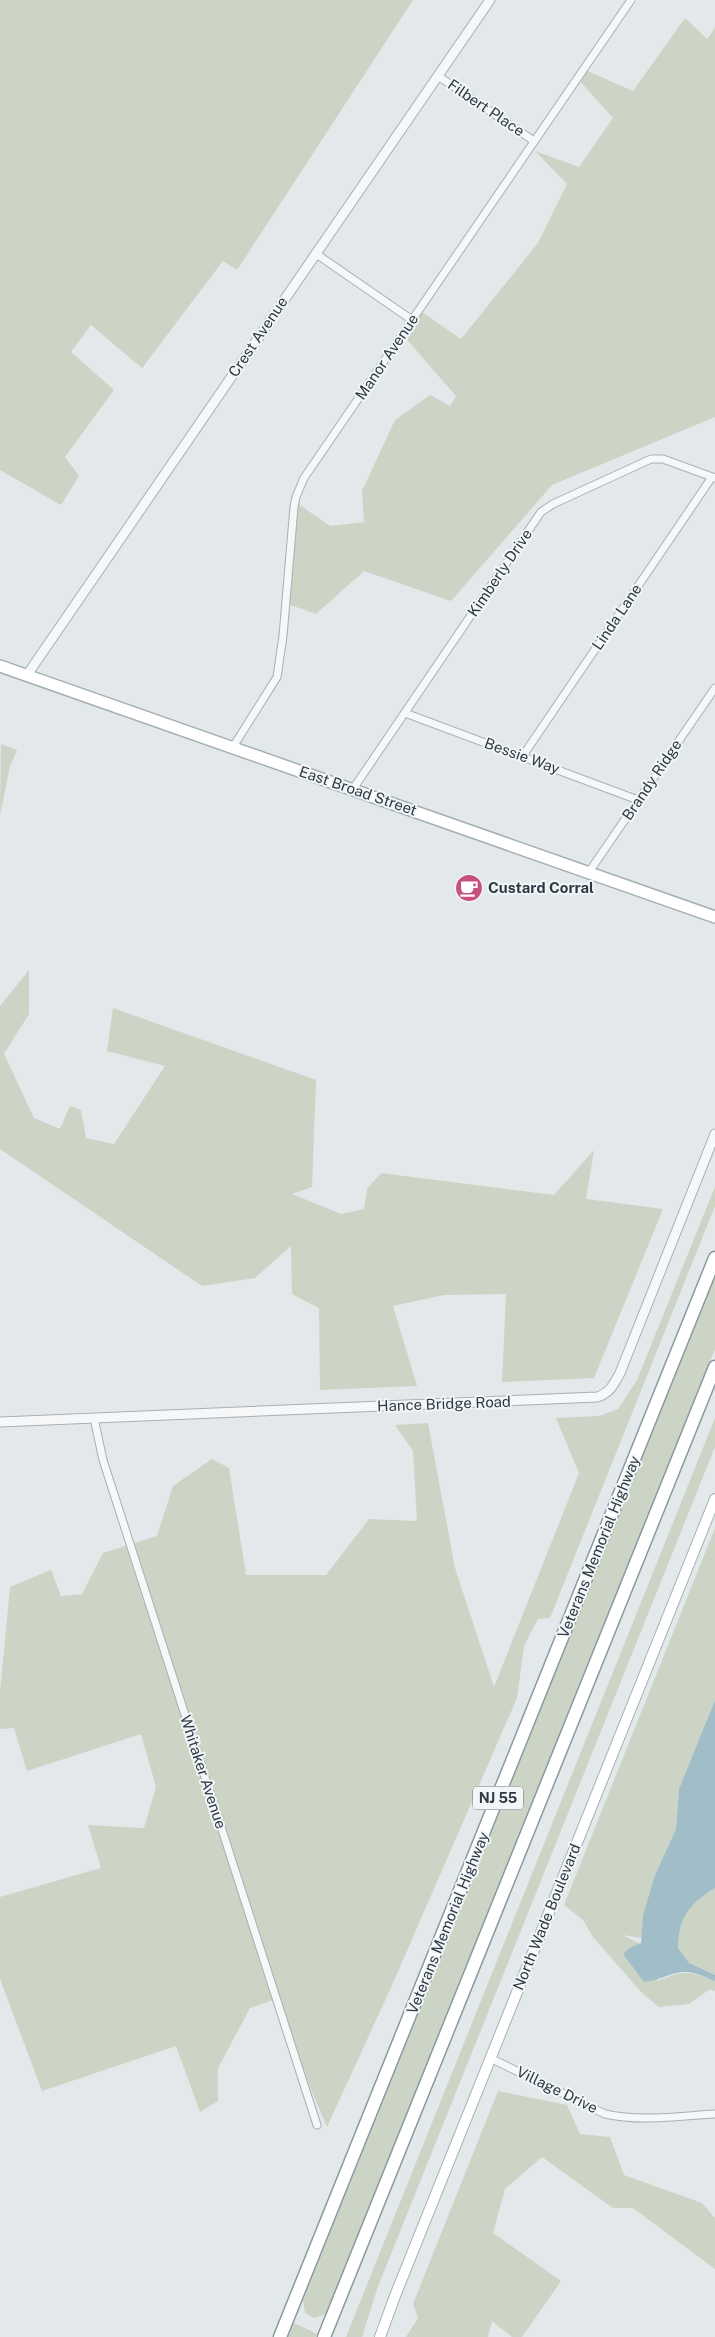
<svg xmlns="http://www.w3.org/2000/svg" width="715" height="2337" font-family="'Public Sans',sans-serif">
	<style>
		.green { fill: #ccd4c5 }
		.water { fill: #a1bdc8 }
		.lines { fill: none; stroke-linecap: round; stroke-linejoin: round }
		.minor-casing { stroke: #a8b0b4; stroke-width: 9 }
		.tertiary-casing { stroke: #a8b0b4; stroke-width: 11 }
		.secondary-casing { stroke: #a8b0b4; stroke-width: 12 }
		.primary-casing { stroke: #a3afb5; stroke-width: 14 }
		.motorway-casing { stroke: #8b98a0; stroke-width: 15 }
		.minor { stroke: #f6f7f9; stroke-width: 7 }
		.tertiary { stroke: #f6f7f9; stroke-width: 9 }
		.secondary { stroke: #fff; stroke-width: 10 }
		.primary { stroke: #fff; stroke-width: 11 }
		.motorway { stroke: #fff; stroke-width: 12 }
		.labels { text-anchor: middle; stroke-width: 4; stroke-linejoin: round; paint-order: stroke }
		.shield { fill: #f3f6f8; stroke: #687279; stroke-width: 1 }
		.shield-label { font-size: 14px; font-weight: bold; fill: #2c3942 }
		.street-label { font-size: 15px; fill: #2c3942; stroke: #f3f6f8 }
		.poi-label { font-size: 15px; font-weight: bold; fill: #2c3942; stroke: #f3f6f8; text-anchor: start }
	</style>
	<rect width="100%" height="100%" fill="#e3e8ea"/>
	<g class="green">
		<path d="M0,0h413l-176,270 -14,-9 -81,107 -51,-43 -20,27 43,38 -49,67 14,19 -18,29 -61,-35z"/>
		<path d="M685,18l22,21 8,-11v389l-163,68 -101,116 -87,-30 -48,43 -34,-12 12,-101 36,25 34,-4 -2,-31 33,-71 35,-25 20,11 6,-10 -54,-62 17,-24 42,29 77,-96 29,-59 -32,-33 44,16 34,-49 -35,-39 5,-10 50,22z"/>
		<path d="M1,744l16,6 -7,16 -10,49z"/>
		<path d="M29,970v44l-25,40 30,64 26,11 10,-23 11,4 5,28 28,6 51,-78 -58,-15 6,-43 203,72 -4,107 -20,7 49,20 23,-5 3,-20 14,-16 173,22 40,-45 -8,49 77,10 -69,169 -92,4 4,-88 -62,1 -51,11 24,80 -97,4 -1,-82 -27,-14 -1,-48 -36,32 -53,8 -202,-137v-143z"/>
		<path d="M715,1187v19l-165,412 -12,1 -14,27 -7,52 -124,285 -66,144 -39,-92 -12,-36 -26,9 -32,60v33l-18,11 -24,-66 -134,45 -42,-112v-82l101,-29 -13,-43 56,3 12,-41 -15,-53 -114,37 -13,-43 -14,1v-36l10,-106 41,-17 10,26 21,-2 21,-41 54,-17 16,-50 39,-27 17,9 17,107h80l43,-56 48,2 -4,-70 -18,-26 33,-2 27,145 39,119 85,-214 -23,-55 43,-2 19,-7 19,-29z"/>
		<path d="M715,1276v73l-387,964 -14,5 -9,-5 -2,-13z"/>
		<path d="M715,1418v29l-338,842 -15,48h-16z"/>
		<path d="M715,1528v172l-36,89 -3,40 -21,46 -12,40 -1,23 -20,-3 19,9 -10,3 27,34c25,-11 32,-10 57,0v10l-5,-2 -21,15 -30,3 -16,-13 -50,-57 -10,-17 -19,-15z"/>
		<path d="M715,1888v87l-26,-12 -11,-15c1,-31 11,-44 37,-60z"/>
		<path d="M498,2091l69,14 13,29 30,3 14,38 78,28 13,15v51l-82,-61h-20l-71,-51 -37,32 -12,44 68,48 -39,56h-10l-20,-16 -4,16h-82l12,-19 -5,-14z"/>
		<path d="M294,2323l23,11 -2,3h-27z"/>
	</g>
	<path class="water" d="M715,1700v188c-26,16 -36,29 -37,60l11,15 26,12v6c-10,-4 -21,-10 -31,-9 -13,0 -26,9 -40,10l-21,-28 8,-7 10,-4 2,-28 12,-40 21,-46 3,-40z"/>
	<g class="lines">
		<g class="minor-casing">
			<g id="minor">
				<path d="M438,76l96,65"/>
				<path d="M315,253l97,67"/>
				<path d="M405,713l233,87"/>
				<path d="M233,747l44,-70 6,-41 11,-129 2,-10 8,-19 327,-478"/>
				<path d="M522,757l190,-280"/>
				<path d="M353,789l188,-277 12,-8 98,-45h12l52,19"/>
				<path d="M589,872l126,-184"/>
				<path d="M94,1418l9,42 214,665"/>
				<path d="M490,2058l115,56c35,8 75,2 110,0"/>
			</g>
		</g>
		<g class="tertiary-casing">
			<g id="tertiary">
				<path d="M27,675l463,-675"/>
				<path d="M0,1422l597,-25c13,-4 17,-13 23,-24l95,-239"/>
			</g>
		</g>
		<g class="secondary-casing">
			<path id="secondary" d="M380,2337l15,-41 320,-797"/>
		</g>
		<g class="primary-casing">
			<path id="primary" d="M0,666l715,251"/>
		</g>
		<g class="motorway-casing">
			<g id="motorway">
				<path d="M280,2337l435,-1079"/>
				<path d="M324,2337l391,-970"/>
			</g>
		</g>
		<use href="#minor" class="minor"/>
		<use href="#tertiary" class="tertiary"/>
		<use href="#secondary" class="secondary"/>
		<use href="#primary" class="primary"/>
		<use href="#motorway" class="motorway"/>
	</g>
	<defs>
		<g id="cafe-disc" transform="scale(1.4375)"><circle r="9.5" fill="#c6517e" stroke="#f3f6f8"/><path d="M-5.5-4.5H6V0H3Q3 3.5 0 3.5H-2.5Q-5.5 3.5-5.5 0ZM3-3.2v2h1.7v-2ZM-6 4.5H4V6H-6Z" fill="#fff"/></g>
	</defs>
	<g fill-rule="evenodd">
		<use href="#cafe-disc" x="469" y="888"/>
	</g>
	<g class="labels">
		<rect class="shield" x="473" y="1786.5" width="50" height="23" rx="4"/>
		<g class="shield-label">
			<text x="498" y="1803">NJ 55</text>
		</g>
		<g class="street-label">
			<text transform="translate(486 108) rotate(34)" y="5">Filbert Place</text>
			<text transform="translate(258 337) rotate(-56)" y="5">Crest Avenue</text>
			<text transform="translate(387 357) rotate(-56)" y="5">Manor Avenue</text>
			<text transform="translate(500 573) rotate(-56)" y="5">Kimberly Drive</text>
			<text transform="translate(617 617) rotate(-56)" y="5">Linda Lane</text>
			<text transform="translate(522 756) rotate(20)" y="5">Bessie Way</text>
			<text transform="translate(652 780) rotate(-56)" y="5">Brandy Ridge</text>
			<text transform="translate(358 791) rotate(19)" y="5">East Broad Street</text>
			<text transform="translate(444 1404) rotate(-2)" y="5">Hance Bridge Road</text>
			<text transform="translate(599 1547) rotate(-68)" y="5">Veterans Memorial Highway</text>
			<text transform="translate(203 1772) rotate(72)" y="5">Whitaker Avenue</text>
			<text transform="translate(547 1917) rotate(-68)" y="5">North Wade Boulevard</text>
			<text transform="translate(448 1923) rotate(-68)" y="5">Veterans Memorial Highway</text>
			<text transform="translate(557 2090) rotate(26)" y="5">Village Drive</text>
		</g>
		<g class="poi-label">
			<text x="488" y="893">Custard Corral</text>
		</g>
	</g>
</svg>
